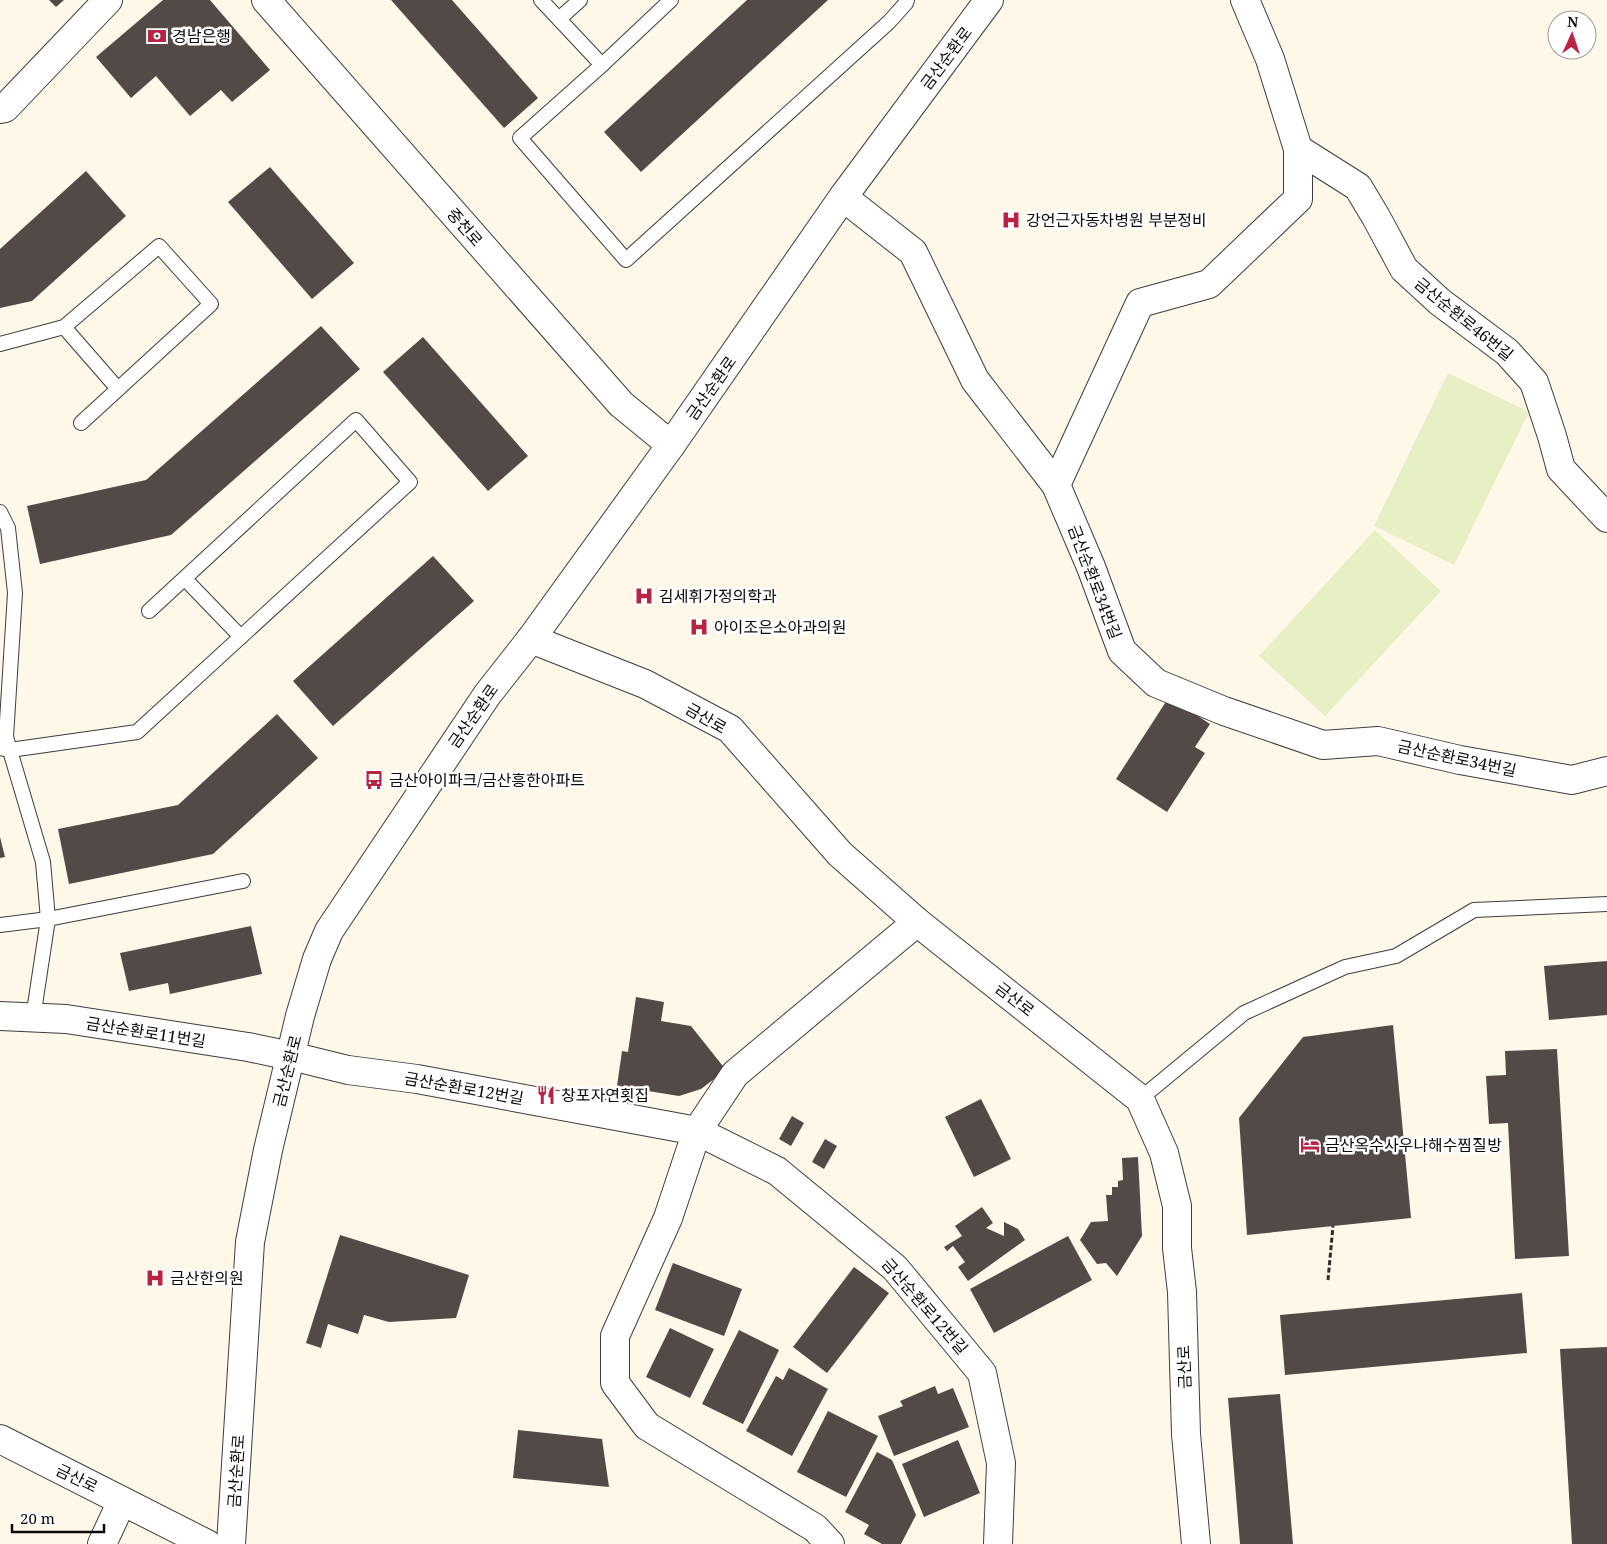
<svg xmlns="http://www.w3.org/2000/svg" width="1607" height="1544" font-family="'Noto Serif','Noto Sans KR',serif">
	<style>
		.pitch { fill: #e7efc5 }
		.building { fill: #534a47 }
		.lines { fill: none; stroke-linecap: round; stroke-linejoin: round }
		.service-casing { stroke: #3d3d3d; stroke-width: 16 }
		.minor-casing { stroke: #3d3d3d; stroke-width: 30 }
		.tertiary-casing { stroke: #3d3d3d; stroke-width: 30 }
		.path { stroke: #2c2c2c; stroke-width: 3; stroke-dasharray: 5 2.5; stroke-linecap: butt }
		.service { stroke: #fff; stroke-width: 14 }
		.minor { stroke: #fff; stroke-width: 28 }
		.tertiary { stroke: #fff; stroke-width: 28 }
		.labels { text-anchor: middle; stroke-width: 5; stroke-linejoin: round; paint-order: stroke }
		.poi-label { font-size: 16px; fill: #0a0a0a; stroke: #fff; text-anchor: start }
		.street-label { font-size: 16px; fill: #0a0a0a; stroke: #fff }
	</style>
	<rect width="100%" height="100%" fill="#fff7e8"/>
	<g class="pitch">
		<path d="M1448,373l81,39 -75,153 -80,-39z"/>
		<path d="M1375,530l66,61 -116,125 -66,-60z"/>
	</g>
	<g class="building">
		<path d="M49,0h15l-8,7z"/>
		<path d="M163,0h47l60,70 -38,32 -11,-12 -31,26 -34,-40 -25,22 -35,-41z"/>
		<path d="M391,0h61l86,98 -34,30z"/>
		<path d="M747,0h81l-187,172 -37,-40z"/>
		<path d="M270,167l84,96 -42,36 -84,-97z"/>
		<path d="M86,171l40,45 -94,85 -32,7v-59z"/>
		<path d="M321,326l39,43 -189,166 -131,29 -13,-58 119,-26z"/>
		<path d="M423,337l105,119 -40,35 -105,-119z"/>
		<path d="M433,556l41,45 -141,125 -40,-45z"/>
		<path d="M1169,697l41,27 -15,23 10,6 -38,59 -51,-33z"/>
		<path d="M277,714l41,44 -105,96 -144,30 -11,-55 120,-24z"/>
		<path d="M0,837l5,20 -5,1z"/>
		<path d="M251,926l11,48 -92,20 -2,-11 -39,8 -9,-38z"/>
		<path d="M1607,961v54l-58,5 -5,-54z"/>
		<path d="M636,997l28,5 -3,19 30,5 35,44 -25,19 -22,7 -62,-10 5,-35 6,1z"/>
		<path d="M1393,1025l18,193 -164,17 -8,-117 64,-81z"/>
		<path d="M1557,1049l12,207 -54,3 -7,-136 -19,1 -3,-48 20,-1 -1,-24z"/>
		<path d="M981,1099l30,60 -37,18 -29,-60z"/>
		<path d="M792,1116l12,7 -13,23 -12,-7z"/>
		<path d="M825,1139l12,7 -13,23 -12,-7z"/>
		<path d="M1138,1157l4,79 -25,40 -11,-13 -9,1 -17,-24 11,-18 17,-1 -2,-26h6v-8h6v-6l5,-1 -1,-22z"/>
		<path d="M982,1207l11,16 -7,5 18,8v-14l14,7 7,11 -57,41 -10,-14 7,-5 -12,-16 -6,5 -3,-4 18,-11 -7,-10z"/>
		<path d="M340,1235l129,40 -13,43 -67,4 -25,-7 -6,19 -30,-10 -7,24 -15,-5z"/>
		<path d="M1068,1236l24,44 -98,53 -24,-44z"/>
		<path d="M673,1263l69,26 -18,47 -69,-26z"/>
		<path d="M854,1267l35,26 -62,80 -34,-26z"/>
		<path d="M1522,1293l5,60 -242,22 -5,-60z"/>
		<path d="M670,1328l44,21 -24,49 -44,-21z"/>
		<path d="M739,1330l40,20 -36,74 -41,-20z"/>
		<path d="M1607,1347v197h-35l-12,-195z"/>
		<path d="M789,1368l39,21 -36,67 -46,-25 30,-55 7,4z"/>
		<path d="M935,1386l3,8 15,-6 16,39 -75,29 -16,-40 25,-10 -3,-5z"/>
		<path d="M1280,1394l13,150h-53l-12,-146z"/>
		<path d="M828,1411l50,25 -32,61 -49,-25z"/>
		<path d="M518,1430l84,9 7,48 -96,-9z"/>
		<path d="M958,1440l22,53 -56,24 -22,-53z"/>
		<path d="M877,1452l15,8 24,55 -15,29h-19l-18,-10 5,-9 -24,-13z"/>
	</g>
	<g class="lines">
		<g class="service-casing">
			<g id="service">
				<path d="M541,0l61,65 69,-65"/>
				<path d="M559,19l21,-19"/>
				<path d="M602,65l-82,73 106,122 263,-238 17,-19 1,-3"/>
				<path d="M64,327l54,62"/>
				<path d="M0,344l64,-17 95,-81 52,58 -130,119"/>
				<path d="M0,512l8,16 7,65 -9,144 37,125 5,57 -15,99"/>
				<path d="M185,579l56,58"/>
				<path d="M0,748l10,2 127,-18 273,-250 -54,-62 -207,191"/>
				<path d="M0,925l48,-6 195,-38"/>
				<path d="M1140,1099l104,-86 101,-46 51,-11 78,-46 133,-6"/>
			</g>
		</g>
		<g class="minor-casing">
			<g id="minor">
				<path d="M266,0l355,404 50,41"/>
				<path d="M1245,0l25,59 28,90 60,38 18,30 28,52 36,33 67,50 27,30 18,54 9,33 46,49"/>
				<path d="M0,109l5,-1 103,-108"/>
				<path d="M843,197l70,55 62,128 81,105 35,82 31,84 34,32 68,28 99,34 55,-4 82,19 112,20 35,-9"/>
				<path d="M1056,485l84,-182 69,-19 89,-85v-50"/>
				<path d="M531,639l114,45 85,45 110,125 77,68 223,177 24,54 13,53v42l5,44 4,142 10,110"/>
				<path d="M0,1016l66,3 182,28 43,9 57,14 69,9 280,52 80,40 118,97 87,105 19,90 -3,81"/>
				<path d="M102,1544l20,-43"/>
				<path d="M830,1544l-15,-16 -168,-102 -32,-43v-47l53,-118 29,-87 38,-57 182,-152"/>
			</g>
		</g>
		<g class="tertiary-casing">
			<g id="tertiary">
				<path d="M0,1439l207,105"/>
				<path d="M231,1544l19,-302 18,-92 32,-134 17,-57 12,-28 158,-236 44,-56 140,-194 172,-248 146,-197"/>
			</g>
		</g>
		<path class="path" d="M1328,1280l5,-54"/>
		<use href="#service" class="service"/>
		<use href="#minor" class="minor"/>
		<use href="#tertiary" class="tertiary"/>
	</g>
	<defs>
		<g id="bank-bare" transform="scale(1.5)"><path d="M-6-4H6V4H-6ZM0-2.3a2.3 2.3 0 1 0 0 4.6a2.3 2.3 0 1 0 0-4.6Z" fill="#b82544" stroke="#fff" stroke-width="2.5" paint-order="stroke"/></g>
		<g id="hospital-bare" transform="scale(1.5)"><path d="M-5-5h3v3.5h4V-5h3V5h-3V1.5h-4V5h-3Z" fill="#b82544" stroke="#fff" stroke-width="2.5" paint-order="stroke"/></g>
		<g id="bus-bare" transform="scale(1.5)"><path d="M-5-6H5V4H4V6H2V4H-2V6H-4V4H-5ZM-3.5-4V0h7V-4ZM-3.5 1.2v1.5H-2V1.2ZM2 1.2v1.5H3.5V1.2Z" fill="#b82544" stroke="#fff" stroke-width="2.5" paint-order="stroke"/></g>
		<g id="restaurant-bare" transform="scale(1.5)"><path d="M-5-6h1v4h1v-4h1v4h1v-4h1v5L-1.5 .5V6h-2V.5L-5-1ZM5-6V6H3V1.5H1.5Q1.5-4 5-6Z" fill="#b82544" stroke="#fff" stroke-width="2.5" paint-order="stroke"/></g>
		<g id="hotel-bare" transform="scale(1.5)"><path d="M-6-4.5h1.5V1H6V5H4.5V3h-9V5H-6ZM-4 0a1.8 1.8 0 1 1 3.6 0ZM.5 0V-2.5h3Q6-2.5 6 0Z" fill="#b82544" stroke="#fff" stroke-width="2.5" paint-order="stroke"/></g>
	</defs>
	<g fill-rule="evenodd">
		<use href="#bank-bare" x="157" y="36"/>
		<use href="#hospital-bare" x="1011" y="220"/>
		<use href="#hospital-bare" x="644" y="596"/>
		<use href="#hospital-bare" x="699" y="627"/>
		<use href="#bus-bare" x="374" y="780"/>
		<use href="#restaurant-bare" x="546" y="1095"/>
		<use href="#hotel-bare" x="1310" y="1145"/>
		<use href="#hospital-bare" x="155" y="1278"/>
	</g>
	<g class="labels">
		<g class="poi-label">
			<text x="172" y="42">경남은행</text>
			<text x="1026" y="226">강언근자동차병원 부분정비</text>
			<text x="659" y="602">김세휘가정의학과</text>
			<text x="714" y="633">아이조은소아과의원</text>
			<text x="389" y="786">금산아이파크/금산흥한아파트</text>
			<text x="561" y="1101">창포자연횟집</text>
			<text x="1325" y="1151">금산옥수사우나해수찜질방</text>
			<text x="170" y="1284">금산한의원</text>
		</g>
		<g class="street-label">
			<text transform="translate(946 58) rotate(-53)" y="6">금산순환로</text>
			<text transform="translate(465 227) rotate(49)" y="6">중천로</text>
			<text transform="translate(1464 319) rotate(39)" y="6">금산순환로46번길</text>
			<text transform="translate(711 388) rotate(-55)" y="6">금산순환로</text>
			<text transform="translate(1095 582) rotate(69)" y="6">금산순환로34번길</text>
			<text transform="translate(473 716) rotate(-55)" y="6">금산순환로</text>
			<text transform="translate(706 718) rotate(30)" y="6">금산로</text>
			<text transform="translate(1457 758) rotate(12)" y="6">금산순환로34번길</text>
			<text transform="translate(1015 999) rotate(38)" y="6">금산로</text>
			<text transform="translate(146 1032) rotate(9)" y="6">금산순환로11번길</text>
			<text transform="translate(287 1071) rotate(-76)" y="6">금산순환로</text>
			<text transform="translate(464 1088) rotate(10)" y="6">금산순환로12번길</text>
			<text transform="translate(925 1306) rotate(49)" y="6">금산순환로12번길</text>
			<text transform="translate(1184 1367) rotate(-92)" y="6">금산로</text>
			<text transform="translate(236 1471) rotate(-86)" y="6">금산순환로</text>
			<text transform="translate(77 1478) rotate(26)" y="6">금산로</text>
		</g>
	</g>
	<g transform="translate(1572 35) rotate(3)"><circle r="24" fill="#ffffff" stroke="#9d9d9d"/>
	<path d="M0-4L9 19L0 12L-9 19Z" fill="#b82544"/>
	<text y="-8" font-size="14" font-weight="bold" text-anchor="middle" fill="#0a0a0a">N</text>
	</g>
	<path d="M12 1524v8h92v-8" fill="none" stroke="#0a0a0a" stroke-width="2.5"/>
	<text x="20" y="1524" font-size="15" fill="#0a0a0a" stroke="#ffffff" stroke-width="4" paint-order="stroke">20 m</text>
</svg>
